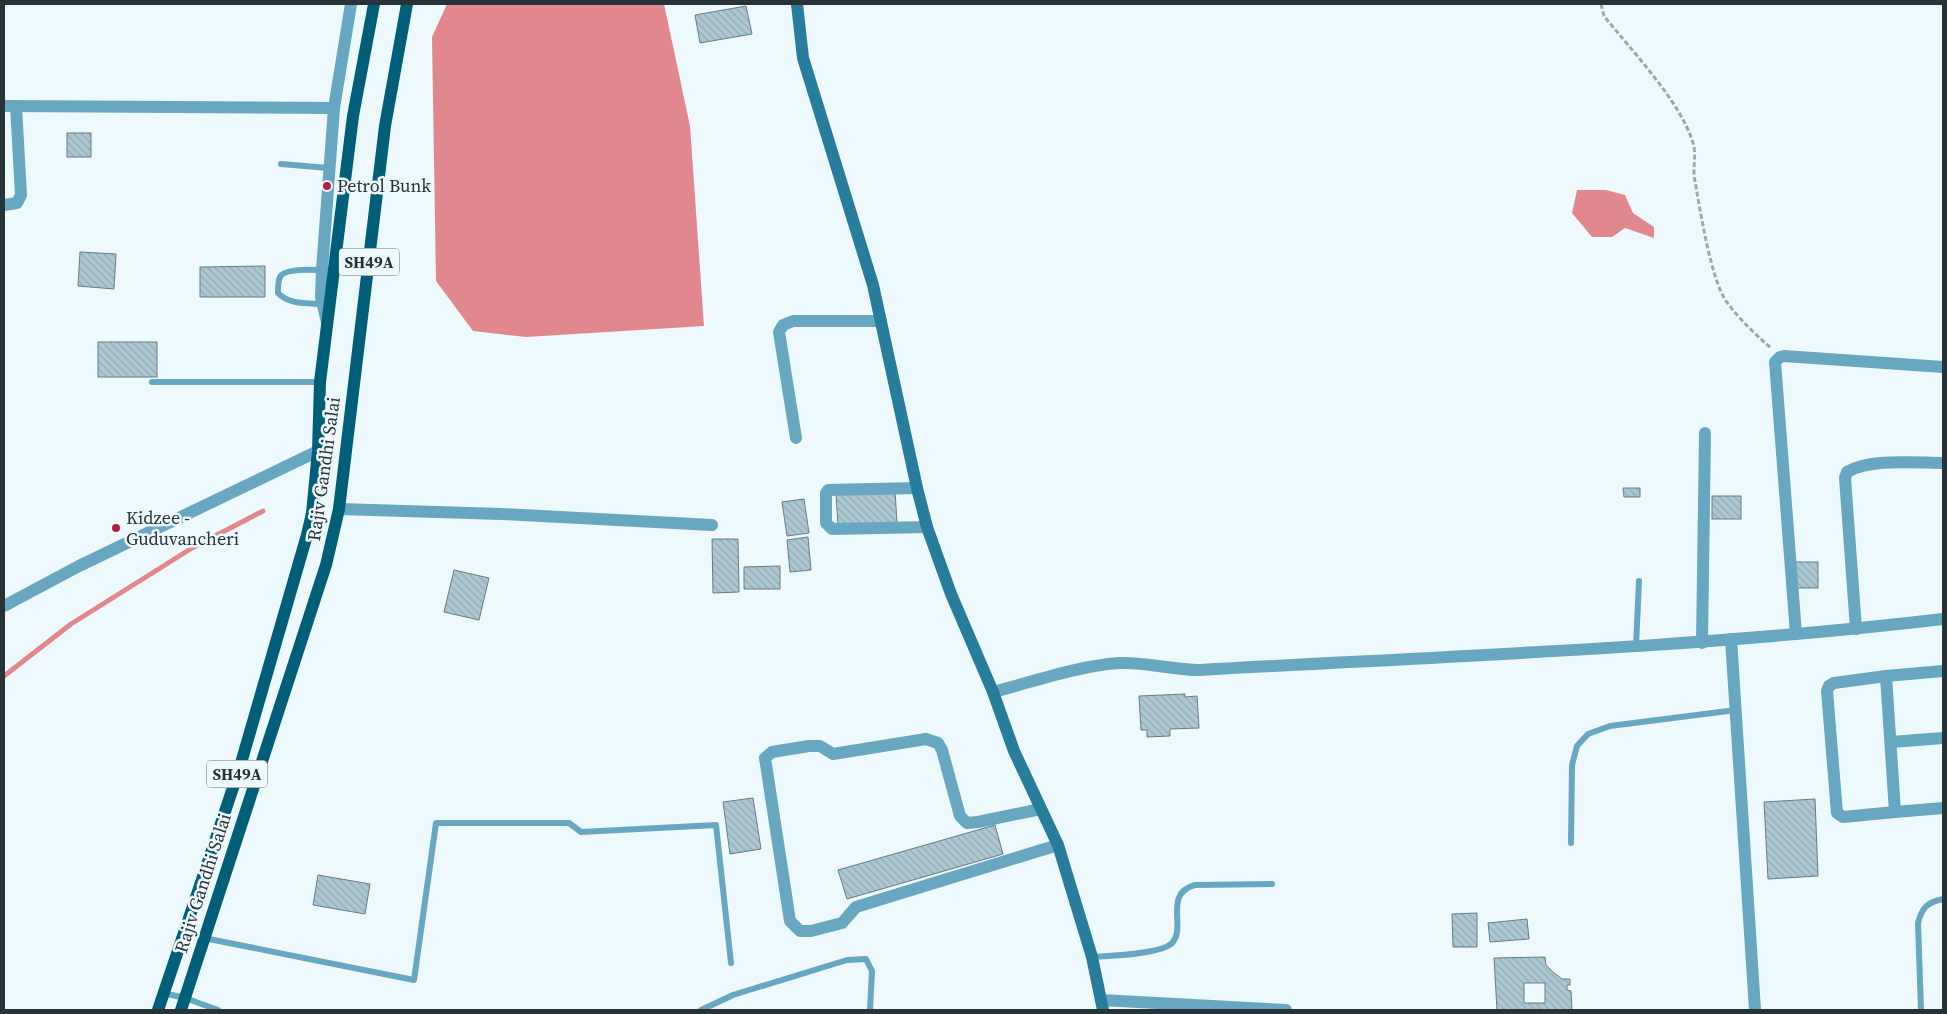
<svg xmlns="http://www.w3.org/2000/svg" width="1947" height="1014" font-family="'Source Serif 4',serif">
	<style>
		.water { fill: #e0888e }
		.lines { fill: none; stroke-linecap: round; stroke-linejoin: round }
		.stream { stroke: #e0888e; stroke-width: 5 }
		.building { fill: url(#building-back-hatch); stroke: #647d88; fill-rule: evenodd }
		.path { stroke: #9da8ad; stroke-width: 3; stroke-dasharray: 5 2.5; stroke-linecap: butt }
		.lane { stroke: #67a7c1; stroke-width: 6 }
		.street { stroke: #67a7c1; stroke-width: 12 }
		.secondary { stroke: #277d9b; stroke-width: 12 }
		.primary { stroke: #005e78; stroke-width: 12 }
		.poi-dot { fill: #b21f3f; stroke: #eef9fe; stroke-width: 2 }
		.labels { text-anchor: middle; stroke-width: 5; stroke-linejoin: round; paint-order: stroke }
		.shield { fill: #eef9fe; stroke: #636e73; stroke-width: 1 }
		.shield-label { font-size: 16px; font-weight: bold; fill: #283337 }
		.poi-label { font-size: 18px; fill: #283337; stroke: #eef9fe; text-anchor: start }
		.street-label { font-size: 18px; fill: #283337; stroke: #eef9fe }
	</style>
	<defs>
		<pattern id="building-back-hatch" width="6" height="6" patternUnits="userSpaceOnUse" patternTransform="scale(1.25)"><rect width="6" height="6" fill="#abc7d2"/><path d="M-1 5l2 2M0 0l6 6M5-1l2 2" fill="none" stroke="#93abb5"/></pattern>
	</defs>
	<rect width="100%" height="100%" fill="#eef9fe"/>
	<g class="water">
		<path d="M447,4h217l26,122 14,200 -178,11 -53,-6 -37,-50 -4,-244z"/>
		<path d="M1577,190h29l19,5 8,18 21,14v11l-29,-10 -13,9h-20l-20,-24z"/>
	</g>
	<g class="lines">
		<path class="stream" d="M4,676l67,-52 121,-76 71,-37"/>
	</g>
	<g class="building">
		<path d="M746,6l6,28 -52,9 -5,-28z"/>
		<rect x="67" y="133" width="24" height="24"/>
		<path d="M80,252l36,2 -2,35 -36,-3z"/>
		<path d="M265,266v31h-65v-30z"/>
		<rect x="98" y="342" width="59" height="35"/>
		<path d="M1623,488h17v9h-16z"/>
		<path d="M895,490l2,33 -59,3 -2,-33z"/>
		<rect x="1712" y="496" width="29" height="23"/>
		<path d="M804,499l5,34 -22,3 -5,-34z"/>
		<path d="M808,537l3,33 -21,2 -3,-32z"/>
		<path d="M712,539h26l1,53 -26,1z"/>
		<rect x="1793" y="562" width="25" height="26"/>
		<path d="M780,566v23h-36v-22z"/>
		<path d="M454,570l35,8 -10,42 -35,-8z"/>
		<path d="M1185,694v3l12,-1 2,32 -29,1v7l-23,1v-7h-6l-2,-34z"/>
		<path d="M753,798l8,51 -31,5 -7,-52z"/>
		<path d="M1815,799l3,77 -50,3 -4,-77z"/>
		<path d="M995,825l8,29 -156,45 -9,-29z"/>
		<path d="M318,875l52,9 -5,30 -52,-9z"/>
		<path d="M1477,913v34h-24l-1,-33z"/>
		<path d="M1527,919l2,20 -39,3 -2,-19z"/>
		<path d="M1545,957l1,8 7,7 9,7h8v6h-3v5l4,1 1,19h-75l-3,-52zM1524,983h21v20h-21z"/>
	</g>
	<g class="lines">
		<path class="path" d="M1601,4l3,12c27,34 77,86 89,127 4,12 -1,26 2,38 5,29 16,98 31,120 13,18 29,33 45,47"/>
		<g class="lane">
			<path d="M281,164l48,4"/>
			<path d="M322,270c-9,0 -38,-2 -42,7 -2,4 -2,11 -2,16 11,12 30,10 45,11"/>
			<path d="M152,382h168"/>
			<path d="M1636,646l3,-65"/>
			<path d="M1571,843l1,-78 5,-19 11,-12 22,-8 126,-16"/>
			<path d="M204,938l210,42 22,-157h133l12,9 135,-7 15,138"/>
			<path d="M1092,957c17,-1 67,-3 79,-13 17,-15 -9,-50 24,-59l77,-1"/>
			<path d="M163,993l22,5 33,12"/>
			<path d="M701,1010l32,-15 114,-35 19,-1 6,12 -2,39"/>
			<path d="M1921,1010l-3,-87c4,-16 10,-21 25,-24"/>
		</g>
		<g class="street">
			<path d="M4,106l330,2"/>
			<path d="M4,205l13,-2 4,-8 -5,-89"/>
			<path d="M327,322l-6,-25 1,-27 12,-162 17,-104"/>
			<path d="M796,438l-17,-106 4,-7 10,-4h88"/>
			<path d="M917,488l-89,2 -2,3v30l6,6 95,-2"/>
			<path d="M339,509l163,5 210,11"/>
			<path d="M4,606l75,-40 239,-115"/>
			<path d="M1856,629l-11,-151 2,-6c23,-14 69,-9 96,-9"/>
			<path d="M1796,634l-21,-272 5,-5 4,-1 159,11"/>
			<path d="M1731,639l24,371"/>
			<path d="M1702,643l3,-210"/>
			<path d="M1943,671l-57,5 9,136 48,-4"/>
			<path d="M1886,676l-52,7 -5,3 -2,5 10,122 6,4 52,-5"/>
			<path d="M993,692c39,-10 88,-27 127,-29 27,-1 53,7 80,7 248,-14 497,-22 743,-51"/>
			<path d="M1891,742l52,-4"/>
			<path d="M1041,809l-63,13 -11,1 -7,-7 -18,-66 -4,-7 -12,-4 -93,15 -13,-8h-11l-37,6 -7,6 25,163 10,10h11l31,-8 14,-16 202,-62"/>
			<path d="M1101,1000l185,10"/>
		</g>
		<path class="secondary" d="M797,4l6,54 70,227 44,203 10,39 24,67 42,98 21,59 44,94 34,112 11,53"/>
		<g class="primary">
			<path d="M158,1010l81,-240 68,-235 5,-22 6,-62 2,-69 33,-266 21,-112"/>
			<path d="M181,1010l145,-445 13,-56 46,-383 22,-122"/>
		</g>
	</g>
	<g class="poi-dot">
		<circle cx="327" cy="186" r="5"/>
		<circle cx="116" cy="528" r="5"/>
	</g>
	<g class="labels">
		<g class="shield">
			<rect x="339" y="248.5" width="60" height="27" rx="4"/>
			<rect x="207" y="760.5" width="60" height="27" rx="4"/>
		</g>
		<g class="shield-label">
			<text x="369" y="268">SH49A</text>
			<text x="237" y="780">SH49A</text>
		</g>
		<g class="poi-label">
			<text x="337" y="192">Petrol Bunk</text>
			<text x="126" y="524">Kidzee -<tspan x="126" dy="21">Guduvancheri</tspan></text>
		</g>
		<g class="street-label">
			<text transform="translate(324 469) rotate(-82)" y="6">Rajiv Gandhi Salai</text>
			<text transform="translate(203 883) rotate(-72)" y="6">Rajiv Gandhi Salai</text>
		</g>
	</g>
	<rect width="1947" height="1014" fill="none" stroke="#283337" stroke-width="10"/>
</svg>
